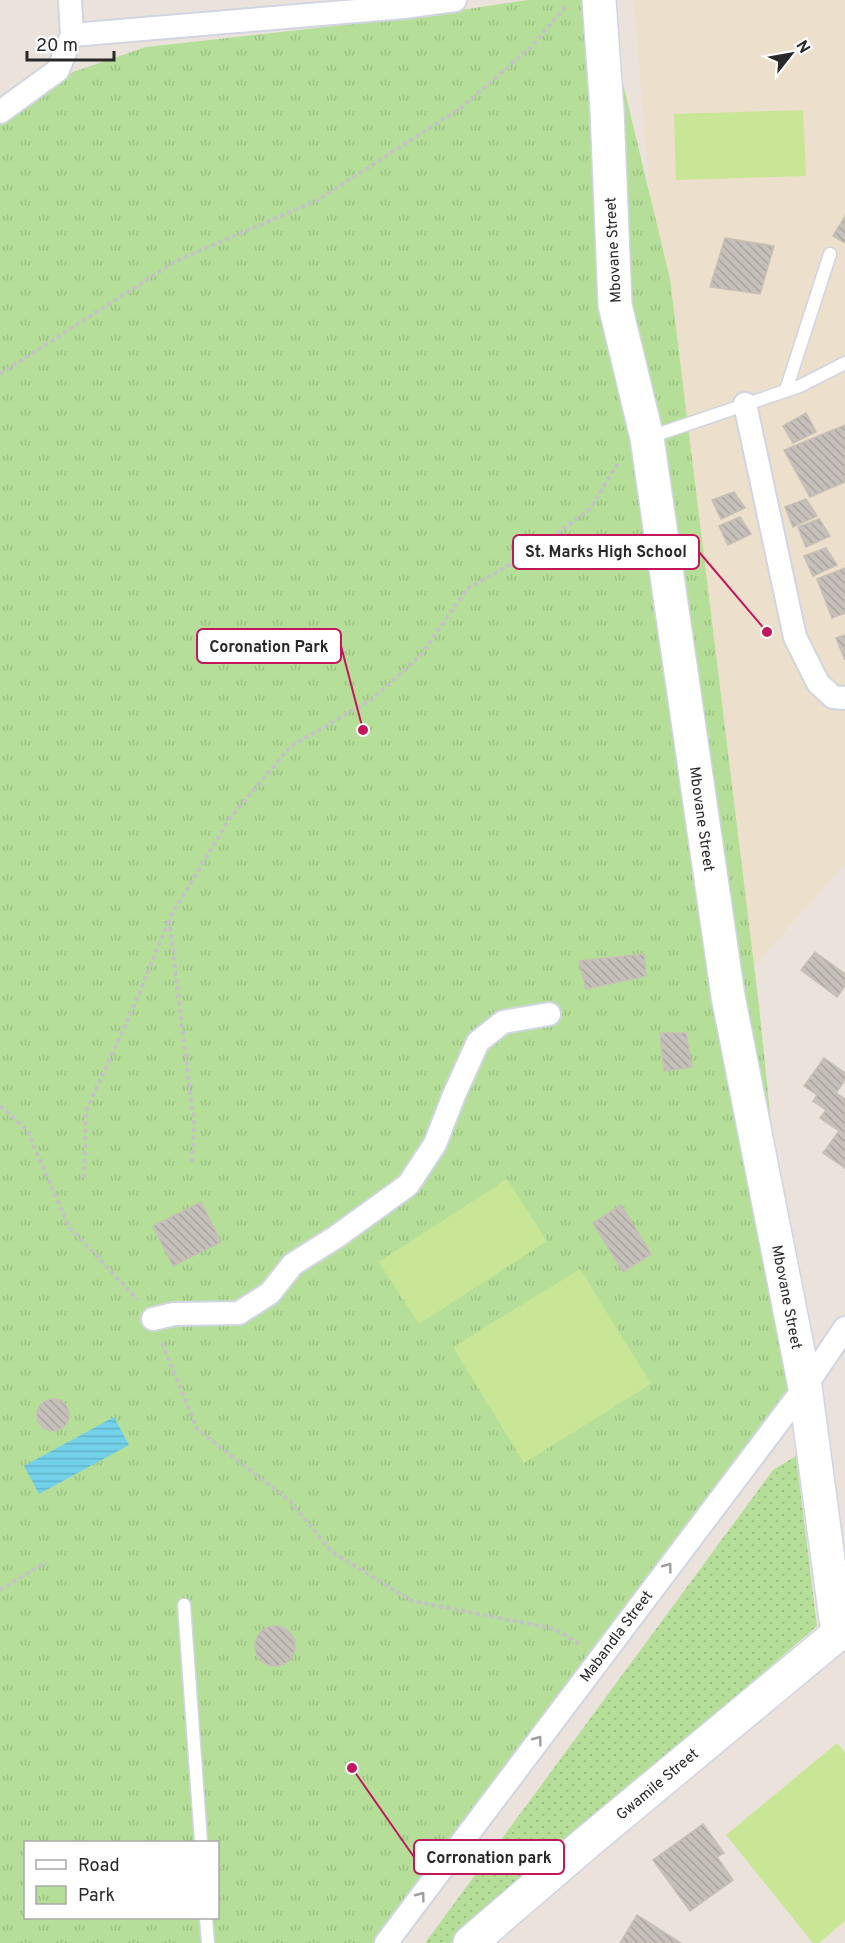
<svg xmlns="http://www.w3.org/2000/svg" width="845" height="1943" font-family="Overpass,sans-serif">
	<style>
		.education { fill: #ecdfcb }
		.grass { fill: url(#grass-dots) }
		.park { fill: url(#park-tufts); fill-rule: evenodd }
		.pitch { fill: #c8e695 }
		.water { fill: url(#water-rules) }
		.building { fill: url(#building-back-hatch); stroke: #c6bfb5; stroke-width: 1.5 }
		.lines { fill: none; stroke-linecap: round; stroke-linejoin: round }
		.lane-casing { stroke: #d0d5e1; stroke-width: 15 }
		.street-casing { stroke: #d0d5e1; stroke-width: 26 }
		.secondary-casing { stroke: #d0d5e1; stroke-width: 36 }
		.path { stroke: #c3c3c3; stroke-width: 4; stroke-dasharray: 4.5 3; stroke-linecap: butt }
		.lane { stroke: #fff; stroke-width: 12 }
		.street { stroke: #fff; stroke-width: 22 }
		.secondary { stroke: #fff; stroke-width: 33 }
		.oneway { stroke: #9f9f9f }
		.labels { text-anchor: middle; stroke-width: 4.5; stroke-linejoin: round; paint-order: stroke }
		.street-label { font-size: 15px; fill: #292929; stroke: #fff }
		.leader { fill: none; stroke: #c2185b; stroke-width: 2 }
		.callout-dot { fill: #c2185b; stroke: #fff; stroke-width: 2 }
		.callout { fill: #fff; stroke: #c2185b; stroke-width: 2 }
		.callout-label { font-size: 16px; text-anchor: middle; font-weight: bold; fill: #292929 }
	</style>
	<defs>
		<pattern id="grass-dots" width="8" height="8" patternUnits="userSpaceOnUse" patternTransform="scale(1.5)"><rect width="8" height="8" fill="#b5df99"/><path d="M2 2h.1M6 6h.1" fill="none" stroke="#9cbf84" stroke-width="1.8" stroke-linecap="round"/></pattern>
		<pattern id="park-tufts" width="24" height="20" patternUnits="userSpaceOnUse" patternTransform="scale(1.5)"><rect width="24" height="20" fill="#b5df99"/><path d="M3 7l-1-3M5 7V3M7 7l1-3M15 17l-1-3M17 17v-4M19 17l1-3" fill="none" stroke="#9cbf84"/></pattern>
		<pattern id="water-rules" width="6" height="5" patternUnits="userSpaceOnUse" patternTransform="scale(1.5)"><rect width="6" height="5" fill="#72d0e9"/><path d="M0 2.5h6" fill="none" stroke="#63b3c8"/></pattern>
		<pattern id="building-back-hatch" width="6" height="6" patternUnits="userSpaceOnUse" patternTransform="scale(1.5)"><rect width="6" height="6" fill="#c6c0bb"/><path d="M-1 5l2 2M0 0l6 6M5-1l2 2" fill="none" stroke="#aaa5a1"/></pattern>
	</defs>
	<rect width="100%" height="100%" fill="#ebe3db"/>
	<path class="education" d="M634,0h211v863l-117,133 -62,-595z"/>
	<path class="grass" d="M796,1456l21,170 -367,317h-25l348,-473z"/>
	<path class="park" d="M527,0h76l67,279 89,727 40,387 -413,550h-386v-1819l15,-12 58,-40 73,-25 277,-31zM26,1842h192v76h-192z"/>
	<g class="pitch">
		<path d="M803,110l3,66 -130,4 -2,-66z"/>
		<path d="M507,1179l40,62 -128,83 -40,-62z"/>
		<path d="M580,1269l71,115 -127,79 -71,-116z"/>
		<path d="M837,1743l8,10v168l-26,22h-6l-87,-108z"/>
	</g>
	<path class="water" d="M114,1417l15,28 -90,49 -15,-28z"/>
	<g class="building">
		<path d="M845,216v27l-12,-7z"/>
		<path d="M725,238l49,8 -14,48 -50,-7z"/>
		<path d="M806,413l10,19 -23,11 -10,-17z"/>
		<path d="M845,425v57l-35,15 -26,-47z"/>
		<path d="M734,492l11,16 -24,11 -9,-19z"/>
		<path d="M806,499l11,17 -24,11 -8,-20z"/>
		<path d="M740,517l11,17 -23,11 -9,-19z"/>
		<path d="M819,519l11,17 -24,11 -8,-20z"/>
		<path d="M826,548l11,17 -24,11 -9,-20z"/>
		<path d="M845,568v45l-13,5 -15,-39z"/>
		<path d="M845,635v25l-9,-22z"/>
		<path d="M815,952l30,22v12l-8,11 -36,-27z"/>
		<path d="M644,954l2,22 -60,13 -7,-28z"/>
		<path d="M660,1033h26l6,34 -28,4z"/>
		<path d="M824,1058l21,15v7l-9,13 9,6v69l-22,-15 16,-22 -19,-13 6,-8 -13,-9 4,-6 -13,-9z"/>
		<path d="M201,1202l20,40 -48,24 -20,-40z"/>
		<path d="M621,1205l30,49 -28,18 -30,-49z"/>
		<circle cx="53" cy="1415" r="16"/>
		<circle cx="275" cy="1646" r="20"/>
		<path d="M703,1824l21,29 -7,4 16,23 -43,31 -37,-51z"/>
		<path d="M637,1915l44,28h-61z"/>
	</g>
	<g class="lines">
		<g class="lane-casing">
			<g id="lane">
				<path d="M786,390l44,-136"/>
				<path d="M647,438l153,-52 45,-23"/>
				<path d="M184,1605l17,237"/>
				<path d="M206,1918l2,25"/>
			</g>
		</g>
		<g class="street-casing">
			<g id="street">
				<path d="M70,0l2,35"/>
				<path d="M0,112l58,-42 14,-35 332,-28 51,-7"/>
				<path d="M745,404l50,233 23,46 15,14 12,1"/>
				<path d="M153,1319l21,-5 65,-1 31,-20 23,-29 43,-27 72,-52 27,-41 19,-49 24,-53 25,-20 46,-8"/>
				<path d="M386,1943l419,-556 40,-59"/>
			</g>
		</g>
		<g class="secondary-casing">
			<g id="secondary">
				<path d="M599,0l8,110 8,195 32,133 81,558 77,391 33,247"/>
				<path d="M470,1943l121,-104 254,-211"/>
			</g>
		</g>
		<g class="path">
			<path d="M0,374l176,-113 142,-61 144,-93 69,-60 36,-42"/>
			<path d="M0,1106l27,24 42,97 69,73"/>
			<path d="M192,1162l2,-38 -25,-205 61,-101 61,-72 80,-46 49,-44 47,-67 65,-37 58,-43 28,-46"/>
			<path d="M84,1178l2,-67 48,-105 35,-86"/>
			<path d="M162,1343l35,86 93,72 42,51 80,49 143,28 24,15"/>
			<path d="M0,1590l46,-28"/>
		</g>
		<use href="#lane" class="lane"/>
		<use href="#street" class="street"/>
		<use href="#secondary" class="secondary"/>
	</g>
	<defs><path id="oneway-chevron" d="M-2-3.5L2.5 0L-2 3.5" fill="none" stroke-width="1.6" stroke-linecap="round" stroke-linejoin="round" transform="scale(1.5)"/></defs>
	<g class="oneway">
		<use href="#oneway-chevron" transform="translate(668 1567) rotate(-53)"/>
		<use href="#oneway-chevron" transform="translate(538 1740) rotate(-53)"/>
		<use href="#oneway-chevron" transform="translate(421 1896) rotate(-53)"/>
	</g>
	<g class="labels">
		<g class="street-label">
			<text transform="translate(613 250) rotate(-93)" y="5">Mbovane Street</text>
			<text transform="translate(702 819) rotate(82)" y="5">Mbovane Street</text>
			<text transform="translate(787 1297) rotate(79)" y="5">Mbovane Street</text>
			<text transform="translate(616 1636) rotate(-53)" y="5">Mabandla Street</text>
			<text transform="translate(657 1784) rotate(-40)" y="5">Gwamile Street</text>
		</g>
	</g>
	<path class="leader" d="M767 632L699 552M363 730L341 646M352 1768L414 1857"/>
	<g class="callout-dot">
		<circle cx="767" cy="632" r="6"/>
		<circle cx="363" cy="730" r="6"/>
		<circle cx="352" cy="1768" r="6"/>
	</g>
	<g class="callout">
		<rect x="513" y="535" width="186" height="34" rx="6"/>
		<rect x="197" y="629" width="144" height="34" rx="6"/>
		<rect x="414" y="1840" width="150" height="34" rx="6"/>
	</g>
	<g class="callout-label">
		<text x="606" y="557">St. Marks High School</text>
		<text x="269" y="652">Coronation Park</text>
		<text x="489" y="1863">Corronation park</text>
	</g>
	<rect x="24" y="1841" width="195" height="78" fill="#ffffff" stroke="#a9a9a9" stroke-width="1.5"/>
	<rect x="36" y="1860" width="30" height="9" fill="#ffffff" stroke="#a9a9a9" stroke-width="1.5"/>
	<text x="78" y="1871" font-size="18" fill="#292929">Road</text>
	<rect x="36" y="1886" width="30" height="18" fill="url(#park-tufts)" stroke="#a9a9a9" stroke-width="1.5"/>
	<text x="78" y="1901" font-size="18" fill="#292929">Park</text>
	<g transform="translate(791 54) rotate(59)" stroke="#ffffff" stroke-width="4.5" paint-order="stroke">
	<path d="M0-4.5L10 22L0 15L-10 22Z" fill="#292929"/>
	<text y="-9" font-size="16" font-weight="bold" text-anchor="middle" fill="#292929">N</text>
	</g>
	<path d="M27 51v9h87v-9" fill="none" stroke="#292929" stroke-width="3"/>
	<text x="36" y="51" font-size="18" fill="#292929" stroke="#ffffff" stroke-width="4.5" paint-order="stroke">20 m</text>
</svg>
